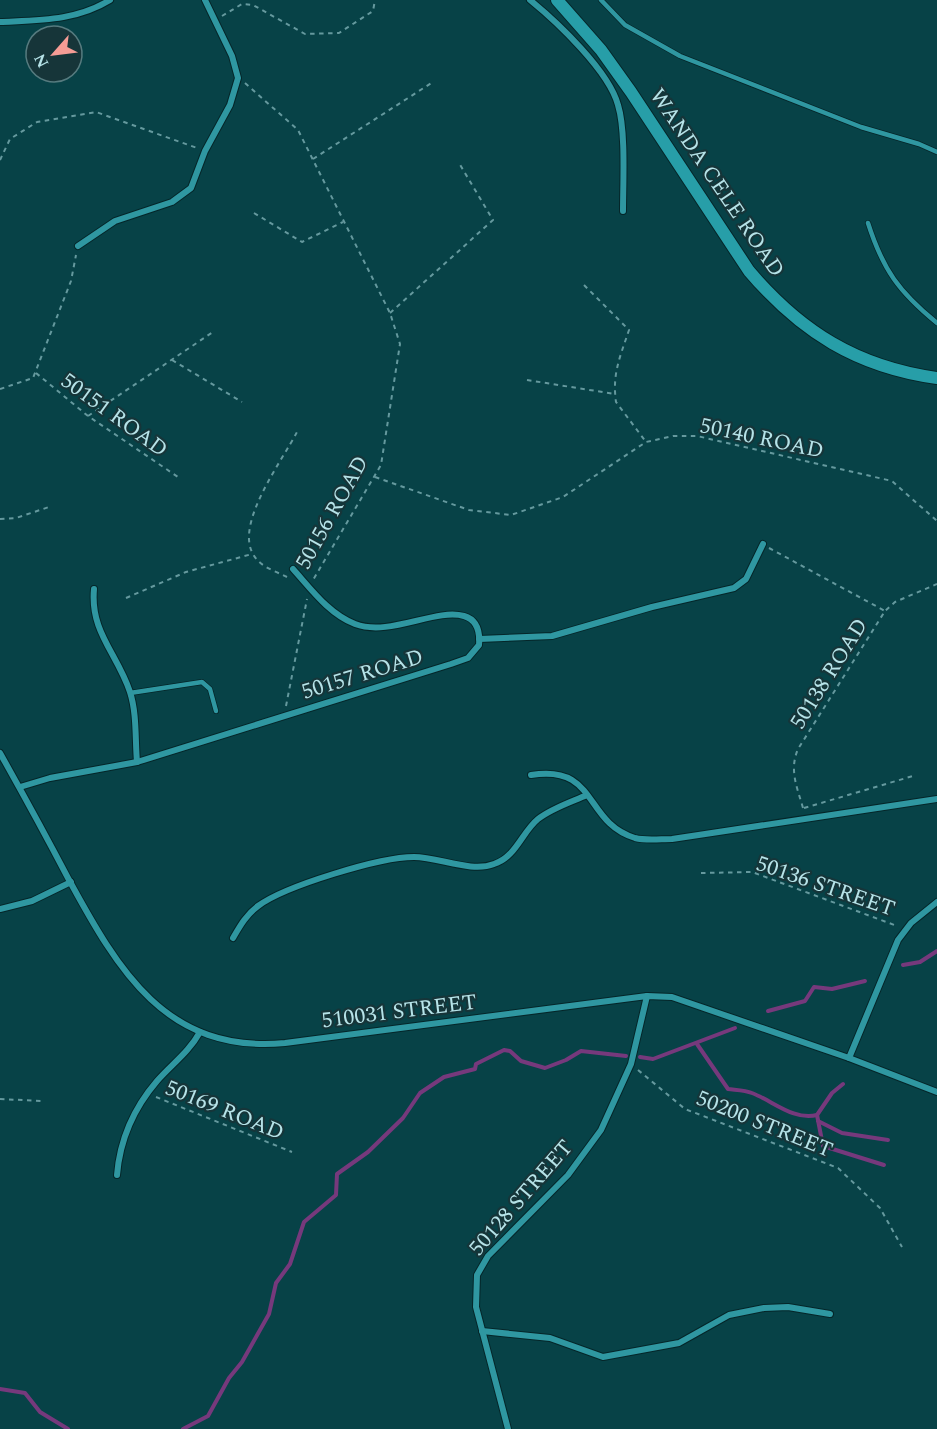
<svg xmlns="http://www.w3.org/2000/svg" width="937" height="1429" font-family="Spectral,serif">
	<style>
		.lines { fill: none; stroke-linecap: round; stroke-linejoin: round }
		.stream { stroke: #76397c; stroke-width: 4 }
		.lane-casing { stroke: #052629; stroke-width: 6 }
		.street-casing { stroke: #052629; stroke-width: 8 }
		.secondary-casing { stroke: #052629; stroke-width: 14 }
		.path { stroke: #65999e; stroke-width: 2; stroke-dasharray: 4.5 4.5; stroke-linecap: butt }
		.lane { stroke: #2f97a1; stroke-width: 4.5 }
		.street { stroke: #2f97a1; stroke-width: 6 }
		.secondary { stroke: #279ea8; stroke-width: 12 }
		.labels { text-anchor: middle; stroke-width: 4.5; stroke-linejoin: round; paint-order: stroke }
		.street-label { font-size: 22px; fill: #b6e3e8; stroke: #163539 }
	</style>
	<rect width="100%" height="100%" fill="#074247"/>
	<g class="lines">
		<g class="stream">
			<path d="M903,965l17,-3 17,-11"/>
			<path d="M768,1011l37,-10 9,-14 18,2 33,-8"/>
			<path d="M697,1044l31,45c7,1 17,1 24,4 21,8 42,28 65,22l15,-22 11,-9"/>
			<path d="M640,1057l13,2 82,-31"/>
			<path d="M817,1115l6,31 61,19"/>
			<path d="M818,1121l24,12 46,7"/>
			<path d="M0,1389l25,4 15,19 28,17"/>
			<path d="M183,1429l25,-13 21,-38 13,-16 27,-48 7,-31 14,-19 14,-42 32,-27 1,-21 31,-22 35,-34 17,-25 24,-16 31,-8 1,-5 28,-14 6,1 11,10 24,7 21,-8 15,-9 45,5"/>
		</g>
		<g class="lane-casing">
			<g id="lane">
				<path d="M601,0l24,25 55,31 181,71 58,17 18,8"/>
				<path d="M868,223c15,47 31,69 69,100"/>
				<path d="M130,693l72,-11 8,7 6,22"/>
			</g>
		</g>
		<g class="street-casing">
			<g id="street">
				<path d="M530,0c27,22 79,71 88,105 8,26 5,78 5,106"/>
				<path d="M0,22c39,-2 76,-1 110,-22"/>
				<path d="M78,246l37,-25 57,-19 19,-14 14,-37 25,-46 8,-27 -6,-22 -27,-56"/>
				<path d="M94,589c-4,43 23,64 36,103 7,22 5,47 7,70"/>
				<path d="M479,639l73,-3 100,-29 82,-19 12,-9 17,-35"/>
				<path d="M0,753c23,41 46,83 68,125 50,92 98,176 217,165l362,-47 25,1 177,61 88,34"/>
				<path d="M531,775c67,-11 52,47 104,63 11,3 25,1 37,1l265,-40"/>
				<path d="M20,787l30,-9 87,-16 314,-98 17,-6 11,-13c1,-12 -1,-25 -15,-29 -29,-8 -74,21 -109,8 -26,-10 -44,-35 -62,-55"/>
				<path d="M0,909l32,-8 39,-19"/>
				<path d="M233,938c7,-12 13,-23 25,-32 27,-20 122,-49 156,-49 25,0 57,16 80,7 22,-7 28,-32 44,-45 14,-11 33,-17 49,-24"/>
				<path d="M849,1058l49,-118 13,-17 26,-21"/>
				<path d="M117,1175c3,-36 16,-66 40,-94 15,-17 32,-29 43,-49"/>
				<path d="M482,1331l68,7 53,19 76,-14 50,-28 35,-7 24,-1 42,7"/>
				<path d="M508,1429l-32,-122 1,-32 11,-19 80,-81 33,-45 30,-66 16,-68"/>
			</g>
		</g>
		<g class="secondary-casing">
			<path id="secondary" d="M557,0l44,50 30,42 118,179c52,61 108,96 188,107"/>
		</g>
		<g class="path">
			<path d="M222,16l20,-12 11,1 52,29 34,-1 34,-22 2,-11"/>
			<path d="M245,83l53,47 92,183 10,31 -19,121 -68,115"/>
			<path d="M313,159l120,-77"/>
			<path d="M0,160l10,-21 27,-17 59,-10 101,36"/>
			<path d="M254,213l48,29 41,-20"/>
			<path d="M584,285l45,45c-9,27 -17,44 -13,72l30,40"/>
			<path d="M390,313l103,-93 -34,-57"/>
			<path d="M172,360l70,42"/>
			<path d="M36,373l52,43 90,61"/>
			<path d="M527,380l88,14"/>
			<path d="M0,389l33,-11 38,-97 5,-26"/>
			<path d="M88,416l125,-84"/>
			<path d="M375,477l94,33 42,5 52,-18 83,-55 27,-6h24l195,45 45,40"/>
			<path d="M0,519l16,-1 33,-11"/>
			<path d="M769,548l116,63"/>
			<path d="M287,577c-12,-6 -27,-10 -34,-23 -18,-31 29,-93 44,-122"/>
			<path d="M126,598l60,-26 66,-18"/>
			<path d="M286,706l21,-107"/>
			<path d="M803,808c-6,-21 -14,-38 -5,-59l87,-138 10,-9 42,-18"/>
			<path d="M804,808l109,-32"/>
			<path d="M701,873l51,-1 145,54"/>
			<path d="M638,1070l47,39 153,59 42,40 22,39"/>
			<path d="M156,1097l136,55"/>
			<path d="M0,1099l42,2"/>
		</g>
		<use href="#lane" class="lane"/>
		<use href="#street" class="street"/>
		<use href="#secondary" class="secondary"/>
	</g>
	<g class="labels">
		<g class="street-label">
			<text transform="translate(718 182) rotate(56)" y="8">WANDA CELE ROAD</text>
			<text transform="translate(115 414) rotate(36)" y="8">50151 ROAD</text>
			<text transform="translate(762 437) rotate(12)" y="8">50140 ROAD</text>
			<text transform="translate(331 512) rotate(-61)" y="8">50156 ROAD</text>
			<text transform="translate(362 673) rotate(-17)" y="8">50157 ROAD</text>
			<text transform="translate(828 673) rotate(-58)" y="8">50138 ROAD</text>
			<text transform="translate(826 885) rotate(19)" y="8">50136 STREET</text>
			<text transform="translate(399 1010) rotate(-7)" y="8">510031 STREET</text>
			<text transform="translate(225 1109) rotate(22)" y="8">50169 ROAD</text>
			<text transform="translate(765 1123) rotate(22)" y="8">50200 STREET</text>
			<text transform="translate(520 1197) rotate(-49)" y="8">50128 STREET</text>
		</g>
	</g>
	<g transform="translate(54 54) rotate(242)"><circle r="28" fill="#163539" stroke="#567b7f" stroke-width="1.5"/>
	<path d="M0-4.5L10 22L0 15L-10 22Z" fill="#f59c95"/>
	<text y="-9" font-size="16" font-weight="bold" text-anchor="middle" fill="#b6e3e8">N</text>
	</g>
</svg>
